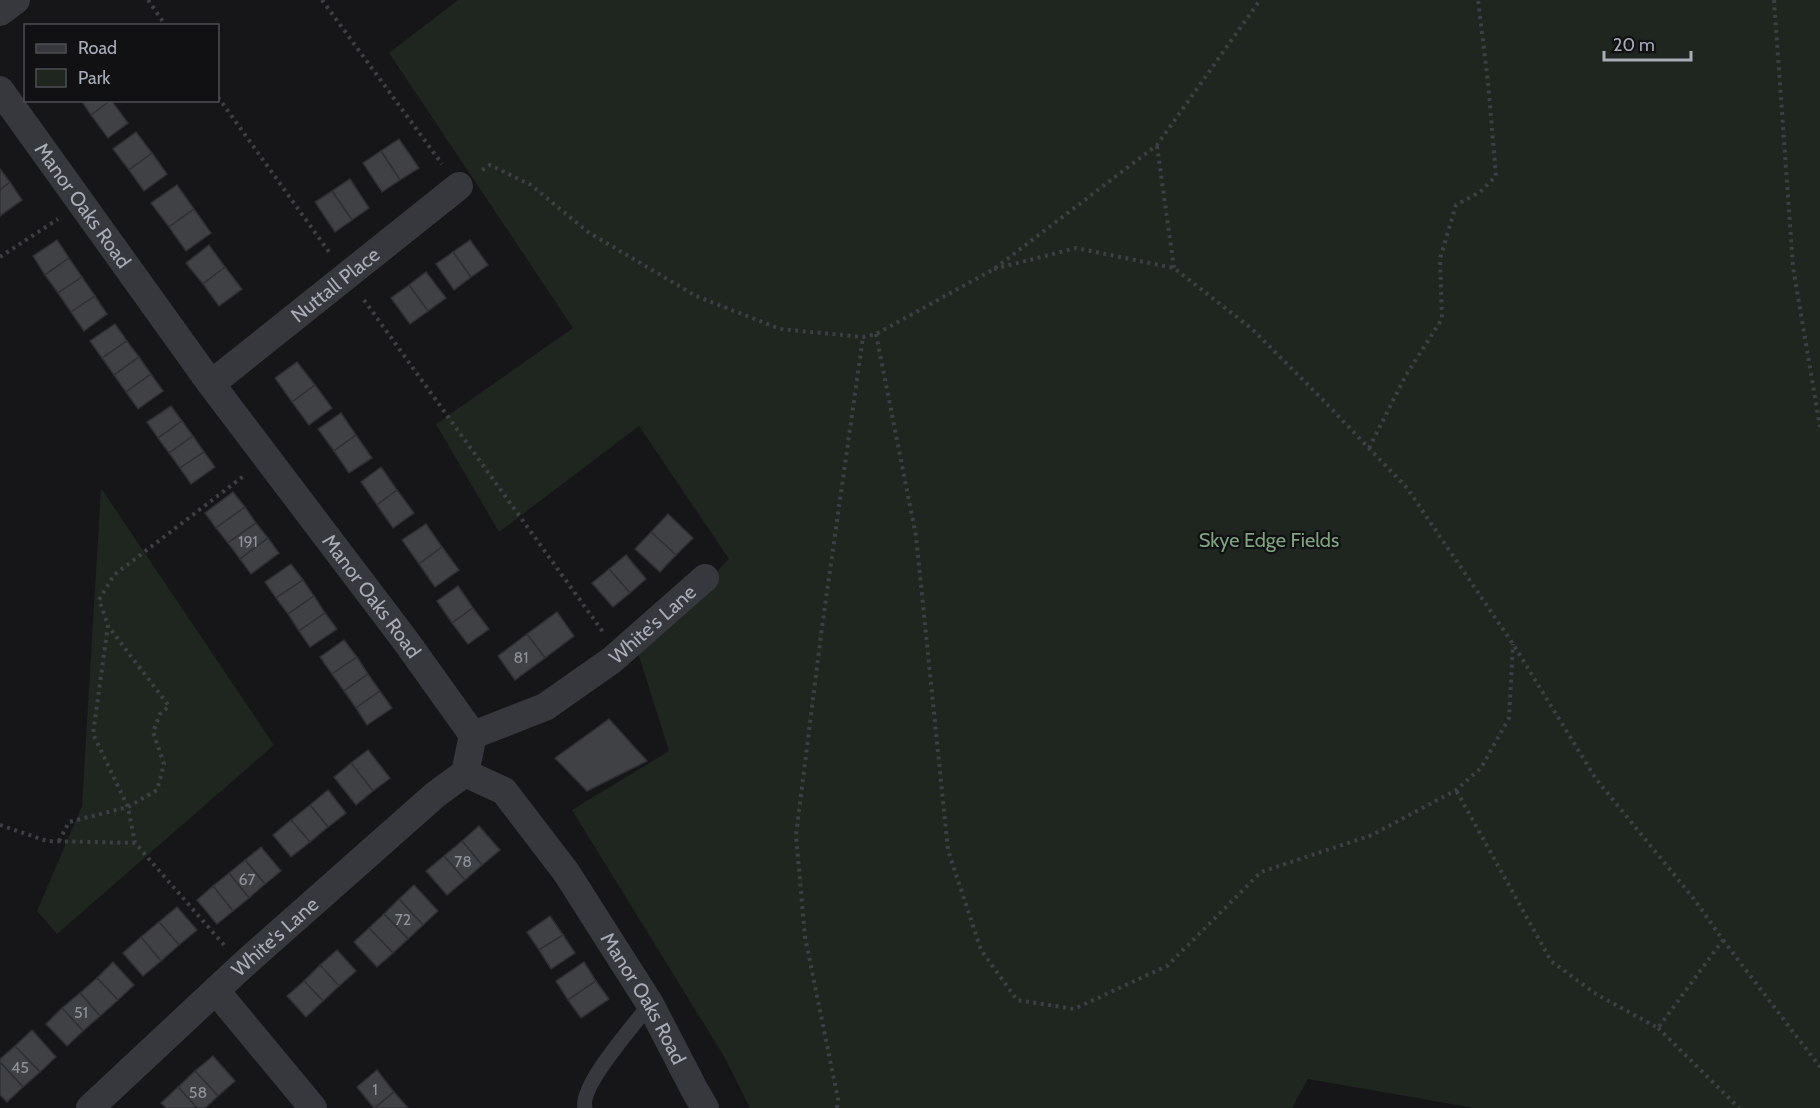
<svg xmlns="http://www.w3.org/2000/svg" width="1820" height="1108" font-family="Cabin,sans-serif">
	<style>
		.green { fill: #1e261f }
		.building { fill: #404145; stroke: #303034; stroke-width: 1.5 }
		.lines { fill: none; stroke-linecap: round; stroke-linejoin: round }
		.path { stroke: #3d3f44; stroke-width: 4; stroke-dasharray: 3 4.5; stroke-linecap: butt }
		.service { stroke: #37383d; stroke-width: 15 }
		.minor { stroke: #37383d; stroke-width: 28 }
		.labels { text-anchor: middle; stroke-width: 4.5; stroke-linejoin: round; paint-order: stroke }
		.number-label { font-size: 16px; fill: #8e929b }
		.street-label { font-size: 20px; fill: #a8adb8; stroke: #111113 }
		.park-label { font-size: 20px; fill: #7fa381; stroke: #111113 }
	</style>
	<rect width="100%" height="100%" fill="#161618"/>
	<g class="green">
		<path d="M458,0h1362v1108h-346l-166,-29 -16,29h-542l-25,-50 -153,-248 97,-59 -31,-98 91,-94 -90,-133 -140,106 -63,-108 137,-96 -184,-275z"/>
		<path d="M101,488l173,257 -217,189 -20,-23 45,-105z"/>
	</g>
	<g class="building">
		<path d="M81,100h30l-20,15z"/>
		<path d="M111,100l17,23 -20,15 -17,-23z"/>
		<path d="M136,132l16,21 -23,17 -16,-21z"/>
		<path d="M399,139l20,29 -19,12 -19,-29z"/>
		<path d="M381,151l19,29 -18,12 -19,-29z"/>
		<path d="M152,153l15,21 -23,17 -15,-21z"/>
		<path d="M0,169l10,13 -10,8z"/>
		<path d="M350,179l19,29 -17,12 -20,-29z"/>
		<path d="M10,182l12,18 -22,16v-26z"/>
		<path d="M177,185l17,24 -25,18 -18,-24z"/>
		<path d="M332,191l20,29 -17,12 -20,-30z"/>
		<path d="M194,209l17,24 -25,18 -17,-24z"/>
		<path d="M57,240l12,18 -24,17 -12,-19z"/>
		<path d="M470,240l18,25 -17,12 -18,-25z"/>
		<path d="M209,245l16,22 -22,17 -17,-21z"/>
		<path d="M453,252l18,25 -17,13 -18,-26z"/>
		<path d="M69,258l13,19 -24,16 -13,-18z"/>
		<path d="M225,267l17,22 -23,17 -16,-22z"/>
		<path d="M426,272l20,26 -18,13 -19,-26z"/>
		<path d="M82,277l13,19 -24,16 -13,-19z"/>
		<path d="M409,285l19,26 -18,13 -19,-26z"/>
		<path d="M95,296l12,18 -23,17 -13,-19z"/>
		<path d="M115,324l12,17 -25,17 -12,-17z"/>
		<path d="M127,341l12,16 -25,18 -12,-17z"/>
		<path d="M139,357l12,17 -25,18 -12,-17z"/>
		<path d="M297,362l18,23 -23,17 -17,-24z"/>
		<path d="M151,374l12,17 -25,18 -12,-17z"/>
		<path d="M315,385l17,23 -23,17 -17,-23z"/>
		<path d="M171,406l11,15 -24,17 -11,-16z"/>
		<path d="M341,413l15,22 -22,16 -16,-22z"/>
		<path d="M182,421l11,15 -24,17 -11,-15z"/>
		<path d="M356,435l16,23 -23,15 -15,-22z"/>
		<path d="M193,436l11,16 -24,16 -11,-15z"/>
		<path d="M204,452l11,15 -24,17 -11,-16z"/>
		<path d="M381,467l16,23 -20,15 -16,-23z"/>
		<path d="M397,490l17,23 -21,15 -16,-23z"/>
		<path d="M233,492l12,15 -29,21 -11,-15z"/>
		<path d="M245,507l11,16 -28,20 -12,-15z"/>
		<path d="M668,514l25,24 -17,17 -25,-23z"/>
		<path d="M256,523l12,15 -28,21 -12,-16z"/>
		<path d="M426,524l16,23 -23,17 -17,-24z"/>
		<path d="M651,532l25,23 -16,17 -25,-23z"/>
		<path d="M268,538l11,15 -28,21 -11,-15z"/>
		<path d="M442,547l17,23 -24,17 -16,-23z"/>
		<path d="M626,555l20,24 -16,14 -21,-24z"/>
		<path d="M291,564l12,16 -27,18 -11,-16z"/>
		<path d="M609,569l21,24 -17,14 -21,-24z"/>
		<path d="M303,580l11,16 -26,18 -12,-16z"/>
		<path d="M458,586l15,22 -21,15 -15,-22z"/>
		<path d="M314,596l11,17 -26,18 -11,-17z"/>
		<path d="M473,608l16,21 -21,15 -16,-21z"/>
		<path d="M557,612l17,24 -29,22 -18,-24z"/>
		<path d="M325,613l12,16 -27,18 -11,-16z"/>
		<path d="M527,634l18,24 -30,22 -17,-24z"/>
		<path d="M344,640l13,17 -25,17 -12,-17z"/>
		<path d="M357,657l11,17 -24,17 -12,-17z"/>
		<path d="M368,674l12,17 -24,17 -12,-17z"/>
		<path d="M380,691l12,17 -25,17 -11,-17z"/>
		<path d="M609,719l38,42 -60,30 -32,-33z"/>
		<path d="M368,750l22,28 -17,13 -22,-28z"/>
		<path d="M351,763l22,28 -17,14 -22,-28z"/>
		<path d="M328,790l18,23 -18,14 -18,-22z"/>
		<path d="M310,805l18,22 -18,15 -19,-22z"/>
		<path d="M291,820l19,22 -19,15 -18,-22z"/>
		<path d="M479,826l21,24 -18,15 -20,-24z"/>
		<path d="M462,841l20,24 -17,15 -21,-24z"/>
		<path d="M261,847l20,24 -16,13 -20,-24z"/>
		<path d="M444,856l21,24 -18,15 -21,-24z"/>
		<path d="M245,860l20,24 -16,14 -20,-25z"/>
		<path d="M229,873l20,25 -16,13 -20,-25z"/>
		<path d="M414,885l24,26 -15,14 -24,-26z"/>
		<path d="M213,886l20,25 -16,13 -20,-24z"/>
		<path d="M399,899l24,26 -15,14 -24,-25z"/>
		<path d="M177,907l20,23 -18,15 -20,-23z"/>
		<path d="M384,914l24,25 -15,14 -24,-25z"/>
		<path d="M550,916l13,19 -24,15 -12,-18z"/>
		<path d="M159,922l20,23 -18,16 -20,-24z"/>
		<path d="M369,928l24,25 -16,14 -23,-25z"/>
		<path d="M563,935l12,18 -24,16 -12,-19z"/>
		<path d="M141,937l20,24 -18,15 -20,-23z"/>
		<path d="M337,950l19,21 -17,15 -19,-21z"/>
		<path d="M113,962l21,23 -16,15 -21,-22z"/>
		<path d="M584,962l12,19 -28,19 -12,-19z"/>
		<path d="M320,965l19,21 -16,15 -19,-20z"/>
		<path d="M97,978l21,22 -18,16 -20,-23z"/>
		<path d="M304,981l19,20 -17,16 -19,-21z"/>
		<path d="M596,981l13,18 -28,19 -13,-18z"/>
		<path d="M80,993l20,23 -17,15 -21,-23z"/>
		<path d="M62,1008l21,23 -16,15 -21,-22z"/>
		<path d="M32,1030l24,27 -16,15 -25,-26z"/>
		<path d="M15,1046l25,26 -17,15 -23,-25v-3z"/>
		<path d="M213,1056l22,25 -17,15 -23,-25z"/>
		<path d="M0,1062l23,25 -16,15 -7,-7z"/>
		<path d="M377,1070l17,22 -20,16 -17,-21z"/>
		<path d="M195,1071l23,25 -13,12h-8l-19,-21z"/>
		<path d="M178,1087l19,21h-31l-5,-5z"/>
		<path d="M394,1092l14,16h-33z"/>
	</g>
	<g class="lines">
		<g class="path">
			<path d="M148,0l18,26"/>
			<path d="M322,0l120,164"/>
			<path d="M1774,0l19,267 27,160"/>
			<path d="M218,97l111,155"/>
			<path d="M1157,146l17,122"/>
			<path d="M482,170l8,-5 41,20 57,47 108,64 84,33 83,8 13,-3 118,-65 163,-124 103,-145"/>
			<path d="M0,257l58,-38"/>
			<path d="M994,269l82,-21 98,20 78,61 71,71 84,88 106,156 83,135 98,120 29,41 -65,88 -62,-34 -45,-33 -95,-171"/>
			<path d="M364,300l239,332"/>
			<path d="M876,334l40,202 32,314 33,100 36,50 57,9 93,-43 94,-94 111,-37 84,-45 25,-22 28,-50 4,-74"/>
			<path d="M1369,448l37,-73 36,-56 -2,-60 16,-54 24,-13 16,-16 -8,-94 -10,-82"/>
			<path d="M0,825l47,16 88,2"/>
			<path d="M59,841l10,-19 59,-15 29,-17 7,-26 -11,-32 7,-18 9,-8 -61,-80"/>
			<path d="M1723,940l97,127"/>
			<path d="M224,945l-89,-102 -7,-36 -35,-73 15,-109 -9,-25 15,-25 131,-100"/>
			<path d="M1658,1028l81,80"/>
			<path d="M837,1108l1,-9 -33,-162 -9,-102 26,-208 41,-290"/>
		</g>
		<path class="service" d="M585,1108c-6,-22 50,-84 65,-104"/>
		<g class="minor">
			<path d="M0,12l16,-12"/>
			<path id="s1" d="M0,90l211,294 194,256 68,95 -8,38 39,18 62,81 84,132 44,85 11,19"/>
			<path id="s2" d="M211,384l248,-198"/>
			<path id="s3" d="M473,735l72,-28 67,-47 93,-82"/>
			<path d="M216,991l97,117"/>
			<path id="s4" d="M90,1108l153,-143 192,-170 30,-22"/>
		</g>
	</g>
	<g class="labels">
		<g class="number-label">
			<text x="248" y="547">191</text>
			<text x="521" y="663">81</text>
			<text x="463" y="867">78</text>
			<text x="247" y="885">67</text>
			<text x="403" y="925">72</text>
			<text x="81" y="1018">51</text>
			<text x="20" y="1073">45</text>
			<text x="375" y="1095">1</text>
			<text x="198" y="1098">58</text>
		</g>
		<g class="street-label">
			<text dy="7" stroke="none"><textPath href="#s1" startOffset="142">Manor Oaks Road</textPath></text>
			<text dy="7" stroke="none"><textPath href="#s2" startOffset="159">Nuttall Place</textPath></text>
			<text dy="7" stroke="none"><textPath href="#s1" startOffset="628">Manor Oaks Road</textPath></text>
			<text dy="7" stroke="none"><textPath href="#s3" startOffset="213">White's Lane</textPath></text>
			<text dy="7" stroke="none"><textPath href="#s4" startOffset="252">White's Lane</textPath></text>
			<text dy="7" stroke="none"><textPath href="#s1" startOffset="1132">Manor Oaks Road</textPath></text>
		</g>
		<g class="park-label">
			<text x="1269" y="547">Skye Edge Fields</text>
		</g>
	</g>
	<rect x="24" y="24" width="195" height="78" fill="#111113" stroke="#4d4f55" stroke-width="1.5"/>
	<rect x="36" y="44" width="30" height="9" fill="#37383d" stroke="#4d4f55" stroke-width="1.5"/>
	<text x="78" y="54" font-size="18" fill="#a8adb8">Road</text>
	<rect x="36" y="69" width="30" height="18" fill="#1e261f" stroke="#4d4f55" stroke-width="1.5"/>
	<text x="78" y="84" font-size="18" fill="#a8adb8">Park</text>
	<path d="M1604 51v9h87v-9" fill="none" stroke="#a8adb8" stroke-width="3"/>
	<text x="1613" y="51" font-size="18" fill="#a8adb8" stroke="#111113" stroke-width="4.5" paint-order="stroke">20 m</text>
</svg>
